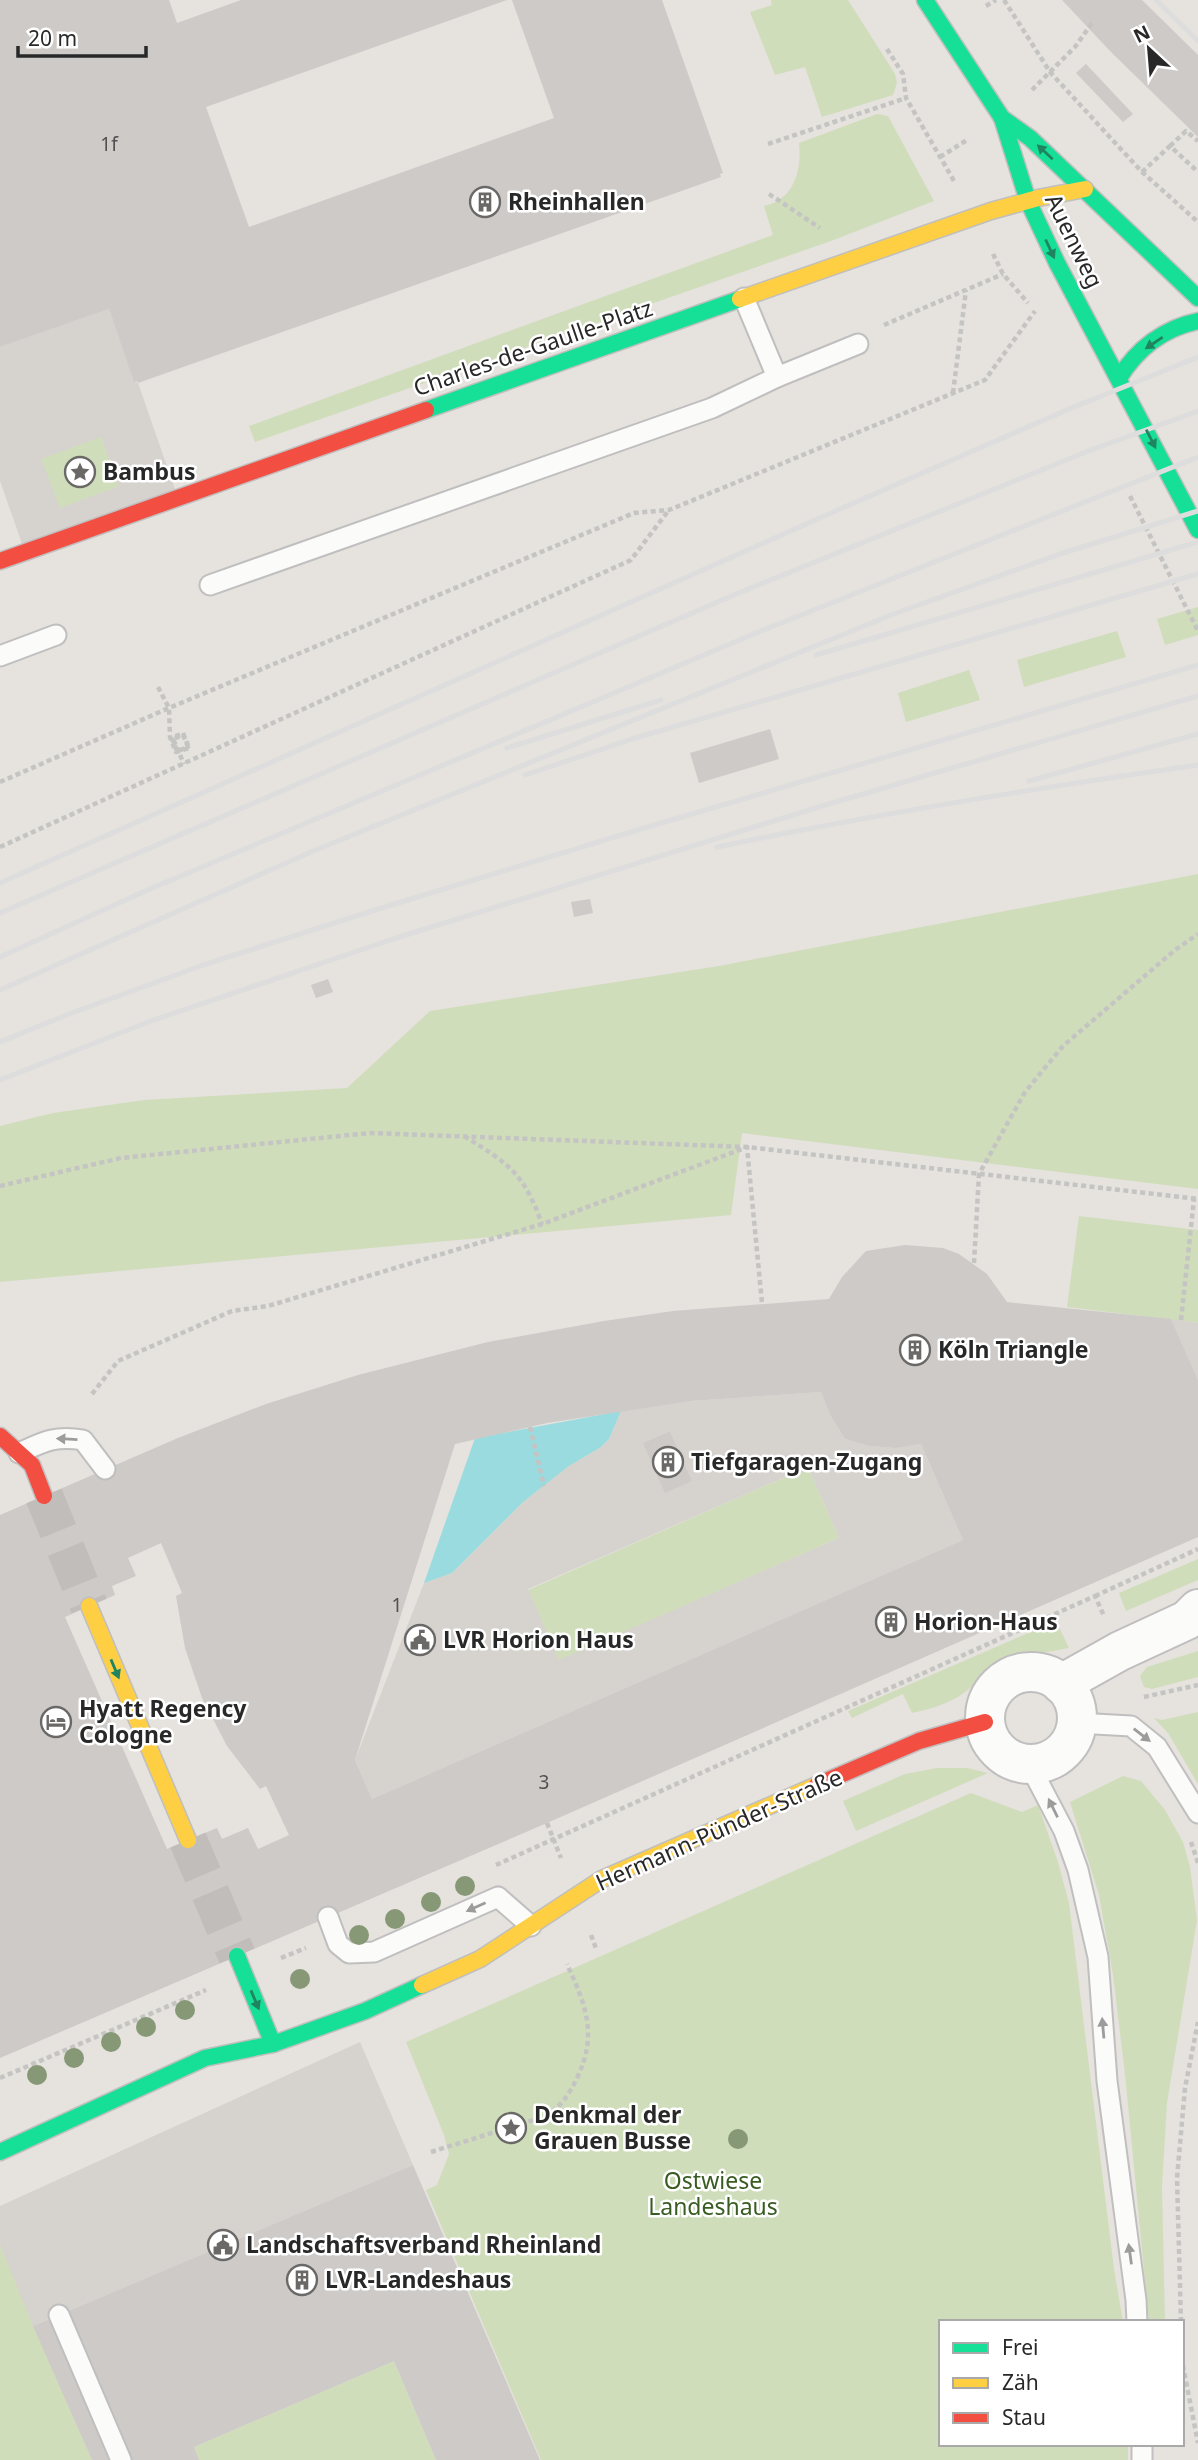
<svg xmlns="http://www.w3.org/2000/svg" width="1198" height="2460" font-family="'Noto Sans',sans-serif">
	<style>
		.green { fill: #d0ddbb }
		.plaza { fill: #d6d2ce; fill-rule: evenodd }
		.water { fill: #9adbdf }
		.building { fill: #cdcac8; fill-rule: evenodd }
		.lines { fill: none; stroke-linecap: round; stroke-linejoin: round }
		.secondary-tunnel { stroke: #c0bdba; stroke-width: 38; stroke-dasharray: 38 19; stroke-linecap: butt }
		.lane-casing { stroke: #c0bfbf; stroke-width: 23 }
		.street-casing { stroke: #c0bfbf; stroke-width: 42 }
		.fast-casing { stroke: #c0bfbf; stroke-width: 19 }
		.slow-casing { stroke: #c0bfbf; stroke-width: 19 }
		.jam-casing { stroke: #c0bfbf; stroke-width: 19 }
		.path { stroke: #c4c4c3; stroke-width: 4.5; stroke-dasharray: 5 3.5; stroke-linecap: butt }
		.lane { stroke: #fbfbfa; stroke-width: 19 }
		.street { stroke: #fbfbfa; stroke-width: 38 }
		.fast { stroke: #16e098; stroke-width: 16 }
		.slow { stroke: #ffcf43; stroke-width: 16 }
		.jam { stroke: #f24e42; stroke-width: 16 }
		.rail { stroke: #ddd; stroke-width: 5 }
		.path-bridge { stroke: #c4c4c3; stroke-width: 4.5; stroke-dasharray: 5 3.5; stroke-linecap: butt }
		.tree { fill: #879877 }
		.oneway { fill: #1f8460 }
		.oneway2 { fill: #9c9c9c }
		.labels { text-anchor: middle; stroke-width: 5; stroke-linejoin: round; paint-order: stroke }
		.number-label { font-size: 19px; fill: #525151 }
		.poi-label { font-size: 23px; font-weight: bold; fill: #282828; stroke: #fff; text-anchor: start }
		.street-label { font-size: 23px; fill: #282828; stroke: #fff }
		.park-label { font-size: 23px; fill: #395c22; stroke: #fff }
	</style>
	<rect width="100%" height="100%" fill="#e6e2de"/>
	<g class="green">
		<path d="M771,0h77l47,74 2,9 -4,12 -71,22 -17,-50 -30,8 -25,-63 22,-7z"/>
		<path d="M877,114l11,2 46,85 -103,40 -576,201 -6,-16 524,-191 -9,-29c30,-6 38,-36 35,-63z"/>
		<path d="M101,436l18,50 -59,23 -20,-50z"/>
		<path d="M1198,607v28l-33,10 -8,-26z"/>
		<path d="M1117,631l9,26 -102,30 -7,-27z"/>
		<path d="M969,670l11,30 -74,22 -8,-29z"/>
		<path d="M1198,874v315l-456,-56 -11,82 -731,67v-156l53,-13 91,-13 203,-12 83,-77 289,-45z"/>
		<path d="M1079,1216l119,14v93l-131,-16z"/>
		<path d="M808,1467l31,71 -280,123 -31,-71z"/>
		<path d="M1198,1559v21l-72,31 -7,-18z"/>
		<path d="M1056,1621l13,27 -64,12c-15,8 -26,22 -40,32 -15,12 -35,17 -53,21l-9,-19 -51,24 -4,-7z"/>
		<path d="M1198,1651v26l-46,12 -8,-2 -4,-11 7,-9z"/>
		<path d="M1198,1712v72l-30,-51 -14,-15 8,2z"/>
		<path d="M937,1768h30l21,5 -132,58 -13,-30 62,-27z"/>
		<path d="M1123,1776l18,5 24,29 18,32 7,25 7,53 -30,183 -5,83 3,136h-16l-24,-248 -12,-99 -14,-80 -29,-93z"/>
		<path d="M971,1793l51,19 16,-7 20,57 11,41 45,366 9,53h-182v122h187v16h-587l-115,-270 11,-5 12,-31 -5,-19 -38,-93z"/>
		<path d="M0,2245l92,215h-92z"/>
		<path d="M394,2361l42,99h-237l-5,-13z"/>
	</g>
	<g class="plaza">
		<path d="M109,309l25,72 4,2 40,115 -153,54 -25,-71v-134zM101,437l18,49 -59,22 -19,-49z"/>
		<path d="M1171,1319l27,4v57l-13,-29z"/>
		<path d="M821,1392l9,23 15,24 24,7 27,2 25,-4 42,96 -591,259 -17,-39 69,-177 28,-10 71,-71 46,-36 32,-19 8,-8 12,-28 70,-10zM670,1431l22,50 -49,-38zM808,1467l31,71 -280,122 -31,-71z"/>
		<path d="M360,2042l53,123 -380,161 -33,-81v-39z"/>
	</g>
	<path class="water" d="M621,1411l-12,28 -8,8 -32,19 -46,36 -71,71 -28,10 51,-145z"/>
	<g class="building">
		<path d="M0,0h169l8,23 64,-23h266l-301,107 43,120 305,-109 -42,-118h150l61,173 -3,1 1,3 -583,206 -1,-2 -3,1 -25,-73 -109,38z"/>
		<path d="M1062,0h80l56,55v82l-88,-86z"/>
		<path d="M1086,64l47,50 -10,8 -47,-49z"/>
		<path d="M770,729l9,30 -80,24 -9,-30z"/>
		<path d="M590,899l3,14 -19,4 -3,-15z"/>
		<path d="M328,979l5,13 -17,6 -5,-13z"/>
		<path d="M905,1245l38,3 16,6 28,20 20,28 164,17 27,61v157l-651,286 -547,235v-543l178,-77 88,-34 92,-29 130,-33 116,-21 69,-10 156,-12 13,-22 24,-26zM821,1392l9,23 15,24 24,7 27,2 25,-4 42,96 -591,259 -17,-39 100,-316 92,-21 144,-22zM161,1543l21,50 -6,3 9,52 17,50 25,48 33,43 6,-3 23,49 -31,14 -10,-21 -26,11 -5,-11 -50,21 -102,-232 50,-22 -3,-9 24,-10 -8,-18z"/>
		<path d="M670,1431l22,50 -27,12 -22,-50z"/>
		<path d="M413,2165l127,295h-104l-42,-99 -200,86 5,13h-107l-59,-134z"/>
	</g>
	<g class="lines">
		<g class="secondary-tunnel">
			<path d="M44,1496l45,110"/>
			<path d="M188,1840l49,116"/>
		</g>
		<g class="lane-casing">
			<g id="lane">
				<path d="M777,377l81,-33"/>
				<path d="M210,585l502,-177 65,-31 -33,-79"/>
				<path d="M0,656l56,-21"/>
				<path d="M19,1453c24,-11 36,-18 64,-13l22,29"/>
				<path d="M1077,1723l54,3 26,21 41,66"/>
				<path d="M1029,1764l35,67 14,39 20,87 9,124 29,219 1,22"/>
				<path d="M328,1917l10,27 11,9 25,-1 124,-55 33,29"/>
				<path d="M59,2315l62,145"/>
				<path d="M1142,2444v16"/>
			</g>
		</g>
		<g class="street-casing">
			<g id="street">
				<circle cx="1031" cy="1718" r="46"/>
				<path d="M1061,1684l59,-33 67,-31 11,-11"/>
			</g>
		</g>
		<g class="fast-casing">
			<g id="fast">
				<path d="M925,0l77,118 28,20 168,160"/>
				<path d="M1002,118l26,83 29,62 141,267"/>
				<path d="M1119,378c18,-29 45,-50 79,-57"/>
				<path d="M426,410l314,-111"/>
				<path d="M237,1956l36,88"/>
				<path d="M0,2152l205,-94 68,-14 92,-33 57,-26"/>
			</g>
		</g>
		<g class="slow-casing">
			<g id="slow">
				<path d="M740,299l251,-88 47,-13 47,-9"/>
				<path d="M89,1606l99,234"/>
				<path d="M422,1985l58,-26 122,-80 215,-94"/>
			</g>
		</g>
		<g class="jam-casing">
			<g id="jam">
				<path d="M0,561l426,-151"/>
				<path d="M0,1436l32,29 12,31"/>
				<path d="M817,1785l102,-44 66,-19"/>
			</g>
		</g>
		<g class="path">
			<path d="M1004,0l46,72 92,100 56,50"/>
			<path d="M986,6l10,-6"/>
			<path d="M887,49l16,25 3,24 48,83"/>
			<path d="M1032,90l43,-43 17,-24"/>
			<path d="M768,144l138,-46"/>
			<path d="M1170,146l16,-15 12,10"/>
			<path d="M940,157l27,-17"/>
			<path d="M1142,172l28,-26 28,26"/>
			<path d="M769,194l51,34"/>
			<path d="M993,254l10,20 25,29"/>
			<path d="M884,325l119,-51"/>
			<path d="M953,393l13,-103"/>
			<path d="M1130,496l68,135"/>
			<path d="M158,687l11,21 1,29 6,15 13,-4 -6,-15 -11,5 5,13 11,-4 -5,-12 -10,4 4,9"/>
			<path d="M180,755l4,9"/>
			<path d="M0,782l169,-74 465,-195 35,-3 316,-130 50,-69"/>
			<path d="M0,847l631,-287 37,-49"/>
			<path d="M464,1136c45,28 59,36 78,88"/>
			<path d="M0,1186l121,-28 249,-25 377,14 451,52"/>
			<path d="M974,1263l5,-89 46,-82 38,-46 112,-96 23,-16"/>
			<path d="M1181,1320l13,-121"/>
			<path d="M92,1394l26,-33 114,-50 36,-5 274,-82 205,-77 15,156"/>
			<path d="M530,1427l14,59"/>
			<path d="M1095,1596l103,-47"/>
			<path d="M1144,1697l54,-12"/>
			<path d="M547,1823l14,35"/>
			<path d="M1191,1842l7,21"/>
			<path d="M496,1865l599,-269 9,20"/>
			<path d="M591,1935l6,16"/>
			<path d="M281,1958l25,-10"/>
			<path d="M0,2078l206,-88"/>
			<path d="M431,2152l115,-36c15,-10 23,-21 31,-38 21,-44 9,-72 -10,-114"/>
			<path d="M1181,2322l-4,-144 8,-90 13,-66"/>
			<path d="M1182,2348l1,18 15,77"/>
		</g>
		<use href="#lane" class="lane"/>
		<use href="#street" class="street"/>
		<use href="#fast" class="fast"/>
		<use href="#slow" class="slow"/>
		<use href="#jam" class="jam"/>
		<g class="rail">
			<path d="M1156,0l42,41"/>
			<path d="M816,655l382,-113"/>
			<path d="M507,748l154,-48"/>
			<path d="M525,775l107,-36 566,-165"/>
			<path d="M1029,781l169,-47"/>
			<path d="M717,847c159,-33 320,-59 481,-82"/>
			<path d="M0,883l831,-370 238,-104 129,-52"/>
			<path d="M0,913l736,-319 355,-144 107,-39"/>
			<path d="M0,957l143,-65 613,-259 442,-176"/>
			<path d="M0,990l311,-138 580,-237 169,-61 138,-43"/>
			<path d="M0,1042l69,-28 137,-50 169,-54 266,-81 557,-164"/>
			<path d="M0,1080l151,-59 242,-82 429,-133 376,-110"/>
		</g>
		<path class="path-bridge" d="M177,748l3,7"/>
	</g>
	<g class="tree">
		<circle cx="465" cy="1886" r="10"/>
		<circle cx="431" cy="1902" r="10"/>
		<circle cx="395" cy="1919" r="10"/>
		<circle cx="359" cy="1935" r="10"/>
		<circle cx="300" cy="1979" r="10"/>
		<circle cx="185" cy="2010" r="10"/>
		<circle cx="146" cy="2027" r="10"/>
		<circle cx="111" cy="2042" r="10"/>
		<circle cx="74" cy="2058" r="10"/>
		<circle cx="37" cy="2075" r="10"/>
		<circle cx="738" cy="2139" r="10"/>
	</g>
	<defs><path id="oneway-solid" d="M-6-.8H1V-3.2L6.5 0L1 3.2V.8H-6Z" transform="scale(1.75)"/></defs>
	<g class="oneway">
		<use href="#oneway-solid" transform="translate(1045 152) rotate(-137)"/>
		<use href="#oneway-solid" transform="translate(1050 249) rotate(65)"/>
		<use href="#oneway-solid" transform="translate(1154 343) rotate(146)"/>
		<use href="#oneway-solid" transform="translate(1151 439) rotate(63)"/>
		<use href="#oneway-solid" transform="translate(115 1669) rotate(67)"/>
		<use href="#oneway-solid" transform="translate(255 2000) rotate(67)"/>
	</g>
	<g class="oneway2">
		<use href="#oneway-solid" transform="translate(67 1439) rotate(-177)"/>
		<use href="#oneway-solid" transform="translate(1142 1735) rotate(38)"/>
		<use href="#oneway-solid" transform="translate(1053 1808) rotate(-116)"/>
		<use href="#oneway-solid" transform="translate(476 1907) rotate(156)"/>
		<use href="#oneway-solid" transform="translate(1103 2028) rotate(-95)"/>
		<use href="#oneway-solid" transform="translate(1130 2254) rotate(-98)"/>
	</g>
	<defs>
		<g id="building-ring" transform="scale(1.575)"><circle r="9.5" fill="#fff" stroke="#6a6968" stroke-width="1.5"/><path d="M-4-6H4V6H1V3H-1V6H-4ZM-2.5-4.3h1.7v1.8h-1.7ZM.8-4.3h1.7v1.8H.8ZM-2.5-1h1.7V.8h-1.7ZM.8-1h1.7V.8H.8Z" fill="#6a6968"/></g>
		<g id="sight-ring" transform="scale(1.575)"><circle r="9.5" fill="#fff" stroke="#6a6968" stroke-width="1.5"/><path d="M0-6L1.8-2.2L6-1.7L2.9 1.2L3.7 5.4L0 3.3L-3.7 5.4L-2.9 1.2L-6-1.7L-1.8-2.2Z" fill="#6a6968"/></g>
		<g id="civic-ring" transform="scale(1.575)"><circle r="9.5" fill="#fff" stroke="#6a6968" stroke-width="1.5"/><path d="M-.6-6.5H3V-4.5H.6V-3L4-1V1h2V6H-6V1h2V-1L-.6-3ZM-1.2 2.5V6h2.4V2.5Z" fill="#6a6968"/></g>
		<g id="hotel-ring" transform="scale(1.575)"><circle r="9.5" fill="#fff" stroke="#6a6968" stroke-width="1.5"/><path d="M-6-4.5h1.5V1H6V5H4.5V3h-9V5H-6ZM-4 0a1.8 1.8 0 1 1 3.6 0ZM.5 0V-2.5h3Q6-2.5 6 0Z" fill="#6a6968"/></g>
	</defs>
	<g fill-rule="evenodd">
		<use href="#building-ring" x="485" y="202"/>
		<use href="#sight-ring" x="80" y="472"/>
		<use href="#building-ring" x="915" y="1350"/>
		<use href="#building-ring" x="668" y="1462"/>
		<use href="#building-ring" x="891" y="1622"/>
		<use href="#civic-ring" x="420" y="1640"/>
		<use href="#hotel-ring" x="56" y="1722"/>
		<use href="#sight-ring" x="511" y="2128"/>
		<use href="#civic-ring" x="223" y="2245"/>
		<use href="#building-ring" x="302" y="2280"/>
	</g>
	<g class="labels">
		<g class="number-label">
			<text x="109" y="151">1f</text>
			<text x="397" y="1612">1</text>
			<text x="544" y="1789">3</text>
		</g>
		<g class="poi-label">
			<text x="508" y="210">Rheinhallen</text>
			<text x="103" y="480">Bambus</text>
			<text x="938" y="1358">Köln Triangle</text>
			<text x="691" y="1470">Tiefgaragen-Zugang</text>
			<text x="914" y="1630">Horion-Haus</text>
			<text x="443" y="1648">LVR Horion Haus</text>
			<text x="79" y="1717">Hyatt Regency<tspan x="79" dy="26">Cologne</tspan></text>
			<text x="534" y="2123">Denkmal der<tspan x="534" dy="26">Grauen Busse</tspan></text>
			<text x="246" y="2253">Landschaftsverband Rheinland</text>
			<text x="325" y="2288">LVR-Landeshaus</text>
		</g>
		<g class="street-label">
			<text transform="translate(1074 241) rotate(64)" y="8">Auenweg</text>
			<text transform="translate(533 348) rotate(-19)" y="8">Charles-de-Gaulle-Platz</text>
			<text transform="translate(719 1830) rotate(-24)" y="8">Hermann-Pünder-Straße</text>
		</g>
		<g class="park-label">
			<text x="713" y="2189">Ostwiese<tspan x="713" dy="26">Landeshaus</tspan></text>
		</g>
	</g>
	<rect x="939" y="2320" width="245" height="126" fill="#ffffff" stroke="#a9a9a9" stroke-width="2"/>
	<rect x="953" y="2343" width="35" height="10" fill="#16e098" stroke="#a9a9a9" stroke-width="2"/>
	<text x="1002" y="2355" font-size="21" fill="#282828">Frei</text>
	<rect x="953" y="2378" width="35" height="10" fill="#ffcf43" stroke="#a9a9a9" stroke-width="2"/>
	<text x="1002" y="2390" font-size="21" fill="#282828">Zäh</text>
	<rect x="953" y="2413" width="35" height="10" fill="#f24e42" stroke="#a9a9a9" stroke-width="2"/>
	<text x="1002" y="2425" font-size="21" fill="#282828">Stau</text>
	<g transform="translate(1149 49) rotate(334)" stroke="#ffffff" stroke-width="5" paint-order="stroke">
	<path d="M0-5L12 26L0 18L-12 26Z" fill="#282828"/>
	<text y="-10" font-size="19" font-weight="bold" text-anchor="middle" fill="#282828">N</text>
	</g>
	<path d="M18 46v10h128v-10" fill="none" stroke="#282828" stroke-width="3.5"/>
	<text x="28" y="46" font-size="21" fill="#282828" stroke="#ffffff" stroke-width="5" paint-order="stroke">20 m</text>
</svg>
